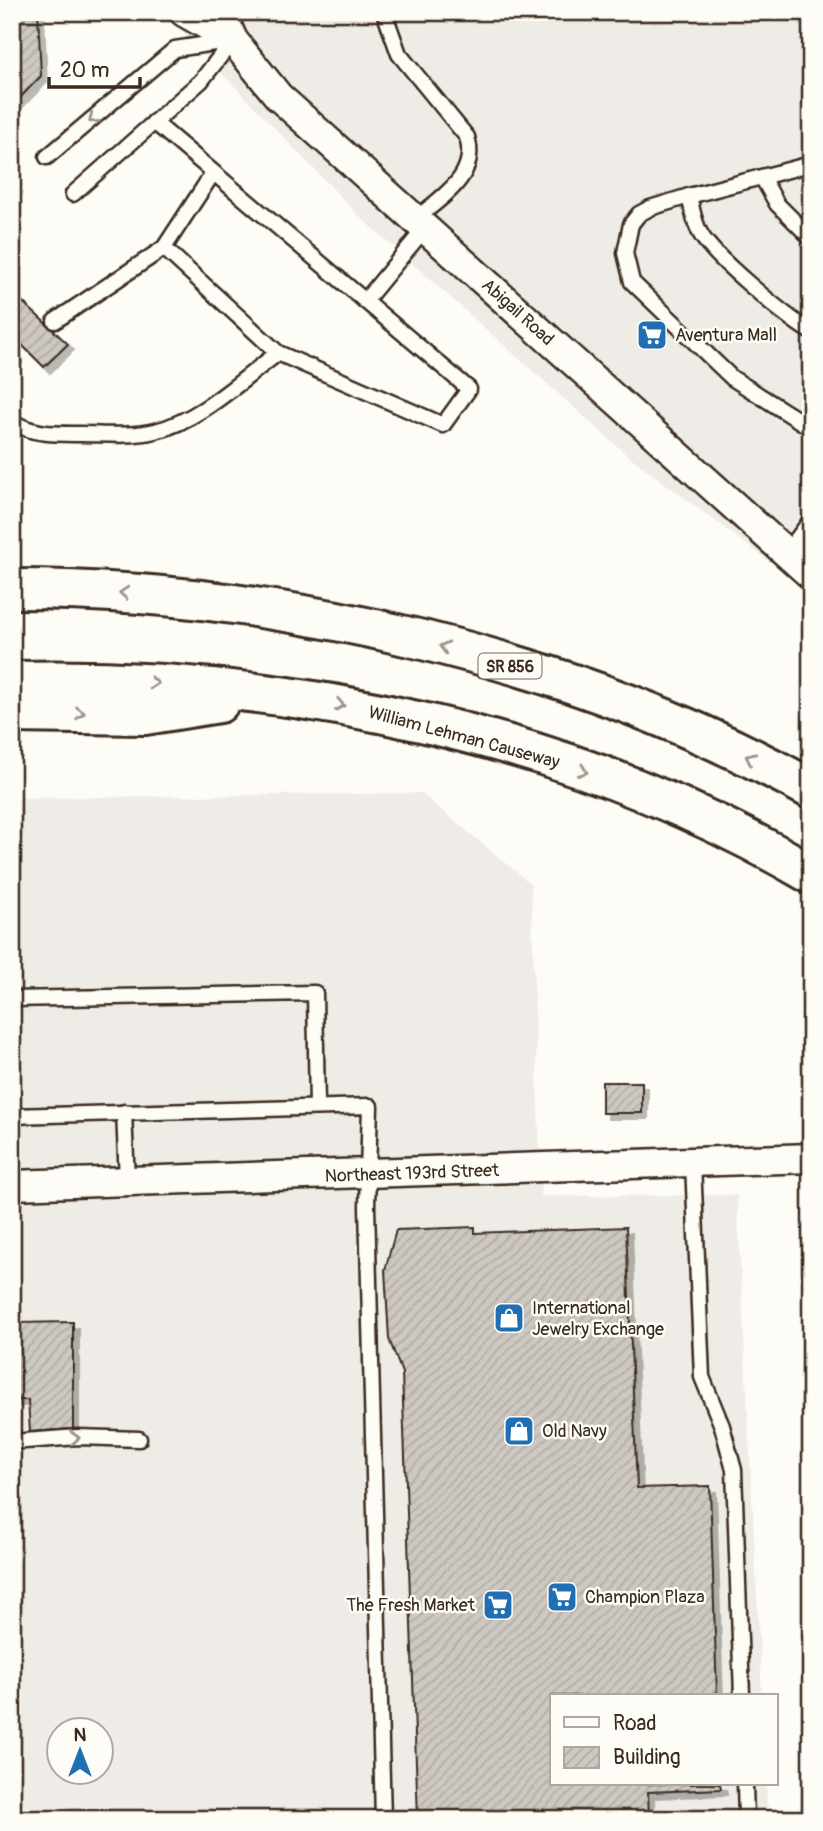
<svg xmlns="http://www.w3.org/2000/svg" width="823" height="1831" font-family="Pangolin,sans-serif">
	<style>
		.built { fill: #efece7; fill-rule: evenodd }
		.building { fill: url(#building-hatch); stroke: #3b2a1e; stroke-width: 2; filter: url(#shadow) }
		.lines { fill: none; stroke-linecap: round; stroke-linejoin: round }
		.lane-casing { stroke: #3b2a1e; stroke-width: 19 }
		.street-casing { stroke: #3b2a1e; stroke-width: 33 }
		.highway-casing { stroke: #3b2a1e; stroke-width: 44 }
		.lane { stroke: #fdfcf7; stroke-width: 14 }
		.street { stroke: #fdfcf7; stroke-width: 28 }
		.highway { stroke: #fdfcf7; stroke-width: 38 }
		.oneway { stroke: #9c938a }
		.labels { text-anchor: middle; stroke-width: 5; stroke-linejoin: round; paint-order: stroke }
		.shield { fill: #fdfcf7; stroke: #75695f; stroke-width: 2 }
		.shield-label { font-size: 16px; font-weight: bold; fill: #3b2a1e }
		.street-label { font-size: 18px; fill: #3b2a1e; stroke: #fdfcf7 }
		.poi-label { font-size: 18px; fill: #3b2a1e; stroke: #fdfcf7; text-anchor: start }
	</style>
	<defs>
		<pattern id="building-hatch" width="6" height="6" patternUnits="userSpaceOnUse" patternTransform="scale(1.75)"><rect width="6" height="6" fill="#cdc8c2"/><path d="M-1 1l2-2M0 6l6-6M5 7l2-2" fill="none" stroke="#b1aca6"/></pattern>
		<filter id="shadow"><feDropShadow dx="6" dy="6" stdDeviation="0" flood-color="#0004"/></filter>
	</defs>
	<rect width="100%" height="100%" fill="#fdfcf7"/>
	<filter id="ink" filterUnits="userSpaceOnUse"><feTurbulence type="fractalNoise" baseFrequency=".0143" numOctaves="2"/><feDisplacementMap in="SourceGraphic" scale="14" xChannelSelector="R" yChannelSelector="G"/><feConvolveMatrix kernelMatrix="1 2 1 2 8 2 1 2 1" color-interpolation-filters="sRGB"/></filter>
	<g filter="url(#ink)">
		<g class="built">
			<path d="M163,12h648v581l-185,-139 -266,-237z"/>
			<path d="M421,793l110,91 10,312 196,-1 25,501h-210v88h214l2,35h-756v-1021zM60,1730h42v42h-42z"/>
		</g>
		<g class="building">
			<path d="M12,12h26l3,64 -29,30z"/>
			<path d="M12,292l56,52 -24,23 -32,-32z"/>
			<rect x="602" y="1082" width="40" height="31"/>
			<path d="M475,1227v6l151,-6 11,261 73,-2 7,210h-165v88h168l1,5 -73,3 1,27h-231l-16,-446 -13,-34 -4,-69 11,-40z"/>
			<path d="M73,1322v107l-43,3 -2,-32h-16v-77z"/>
			<path d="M806,1655h5v59h-1z"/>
		</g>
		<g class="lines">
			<g class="lane-casing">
				<g id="lane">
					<path d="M384,12l15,42 68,83c12,39 -25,59 -52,83"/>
					<path d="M154,122c105,89 210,178 315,267l-26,36 -165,-72 -114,-105 49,-75"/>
					<path d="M47,157l128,-108 53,-8"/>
					<path d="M762,177l15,27 34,34"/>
					<path d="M73,194l128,-113 32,-41"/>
					<path d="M689,196l122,-32"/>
					<path d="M365,301l60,-73"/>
					<path d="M55,321l109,-73"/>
					<path d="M811,332c-25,-15 -98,-75 -111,-99 -6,-11 -8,-25 -11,-37l-39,12 -11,6 -8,10 -6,29 7,29 100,96 79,50"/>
					<path d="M12,363l1,-1"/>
					<path d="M12,421c19,14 45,13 68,13 25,0 50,3 75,-3 46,-11 86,-51 123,-78"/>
					<path d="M786,554l25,-34"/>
					<path d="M12,999l303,-6 2,114"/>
					<path d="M124,1112l3,69"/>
					<path d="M12,1116l358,-10 -3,100 16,613"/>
					<path d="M693,1163l9,214 20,49 12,44 8,226"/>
					<path d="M12,1442l66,-5 61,2"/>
					<path d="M745,1784l1,35"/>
				</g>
			</g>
			<g class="street-casing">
				<g id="street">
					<path d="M184,12l49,28"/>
					<path d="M221,12l12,28 46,57 532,478"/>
					<path d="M12,1185l799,-27"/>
				</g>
			</g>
			<g class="highway-casing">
				<g id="highway">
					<path d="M12,589c267,0 565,70 799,200"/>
					<path d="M12,681c272,-7 563,54 799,193"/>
					<path d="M12,713l133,2 74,-12"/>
				</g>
			</g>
			<use href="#lane" class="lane"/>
			<use href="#street" class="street"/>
			<use href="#highway" class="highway"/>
		</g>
		<defs><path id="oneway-chevron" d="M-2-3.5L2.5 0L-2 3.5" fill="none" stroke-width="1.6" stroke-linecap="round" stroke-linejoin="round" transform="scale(1.75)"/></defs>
		<g class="oneway">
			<use href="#oneway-chevron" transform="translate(93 119) rotate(140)"/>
			<use href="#oneway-chevron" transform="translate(124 593) rotate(-176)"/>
			<use href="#oneway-chevron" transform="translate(444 647) rotate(-166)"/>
			<use href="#oneway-chevron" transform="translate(154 683) rotate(4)"/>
			<use href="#oneway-chevron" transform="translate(340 705) rotate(11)"/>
			<use href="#oneway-chevron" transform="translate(80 713) rotate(1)"/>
			<use href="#oneway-chevron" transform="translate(750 758) rotate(-155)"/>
			<use href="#oneway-chevron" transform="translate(583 771) rotate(20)"/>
			<use href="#oneway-chevron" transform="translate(75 1438) rotate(-2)"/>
		</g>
	</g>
	<defs>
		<g id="supermarket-square" transform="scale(1.575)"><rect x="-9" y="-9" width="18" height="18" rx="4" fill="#1f6fb2" stroke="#fdfcf7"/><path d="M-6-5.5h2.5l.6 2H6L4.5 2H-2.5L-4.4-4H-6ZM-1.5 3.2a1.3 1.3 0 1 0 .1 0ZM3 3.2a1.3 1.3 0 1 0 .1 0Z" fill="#fff"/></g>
		<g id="shop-square" transform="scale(1.575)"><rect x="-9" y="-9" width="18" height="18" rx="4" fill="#1f6fb2" stroke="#fdfcf7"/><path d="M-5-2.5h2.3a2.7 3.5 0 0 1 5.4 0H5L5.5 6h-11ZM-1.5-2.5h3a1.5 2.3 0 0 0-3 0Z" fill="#fff"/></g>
	</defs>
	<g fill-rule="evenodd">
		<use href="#supermarket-square" x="652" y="335"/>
		<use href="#shop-square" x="509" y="1318"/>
		<use href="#shop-square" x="519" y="1431"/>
		<use href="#supermarket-square" x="562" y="1597"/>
		<use href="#supermarket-square" x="498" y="1605"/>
	</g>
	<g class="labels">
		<rect class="shield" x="478.5" y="653.5" width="63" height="25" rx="5"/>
		<g class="shield-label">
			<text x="510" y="672">SR 856</text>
		</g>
		<g class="street-label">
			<text transform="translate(518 312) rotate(42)" y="6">Abigail Road</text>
			<text transform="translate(464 737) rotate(15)" y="6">William Lehman Causeway</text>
			<text transform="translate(412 1173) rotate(-2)" y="6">Northeast 193rd Street</text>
		</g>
		<g class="poi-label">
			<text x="675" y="341">Aventura Mall</text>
			<text x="532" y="1314">International<tspan x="532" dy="21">Jewelry Exchange</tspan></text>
			<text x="542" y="1437">Old Navy</text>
			<text x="585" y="1603">Champion Plaza</text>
			<text x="475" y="1611" text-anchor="end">The Fresh Market</text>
		</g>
	</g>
	<rect width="823" height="1831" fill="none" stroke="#fdfcf7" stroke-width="42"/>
	<rect x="21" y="21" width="781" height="1789" fill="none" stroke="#3b2a1e" stroke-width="2.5" filter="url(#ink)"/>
	<rect x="550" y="1694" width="228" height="91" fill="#fdfcf7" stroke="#afa8a0" stroke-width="2"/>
	<rect x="564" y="1717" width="35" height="10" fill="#fdfcf7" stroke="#afa8a0" stroke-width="2"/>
	<text x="613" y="1730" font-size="21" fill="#3b2a1e">Road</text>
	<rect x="564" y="1747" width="35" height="21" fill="url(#building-hatch)" stroke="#afa8a0" stroke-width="2"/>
	<text x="613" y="1764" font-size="21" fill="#3b2a1e">Building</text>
	<g transform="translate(80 1751)"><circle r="33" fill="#fdfcf7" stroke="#afa8a0" stroke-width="2"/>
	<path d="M0-5L12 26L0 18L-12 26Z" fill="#1f6fb2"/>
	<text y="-10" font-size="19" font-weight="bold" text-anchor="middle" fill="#3b2a1e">N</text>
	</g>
	<path d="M49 77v10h91v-10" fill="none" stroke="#3b2a1e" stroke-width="3.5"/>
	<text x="60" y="77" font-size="21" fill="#3b2a1e" stroke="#fdfcf7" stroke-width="5" paint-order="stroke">20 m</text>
</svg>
